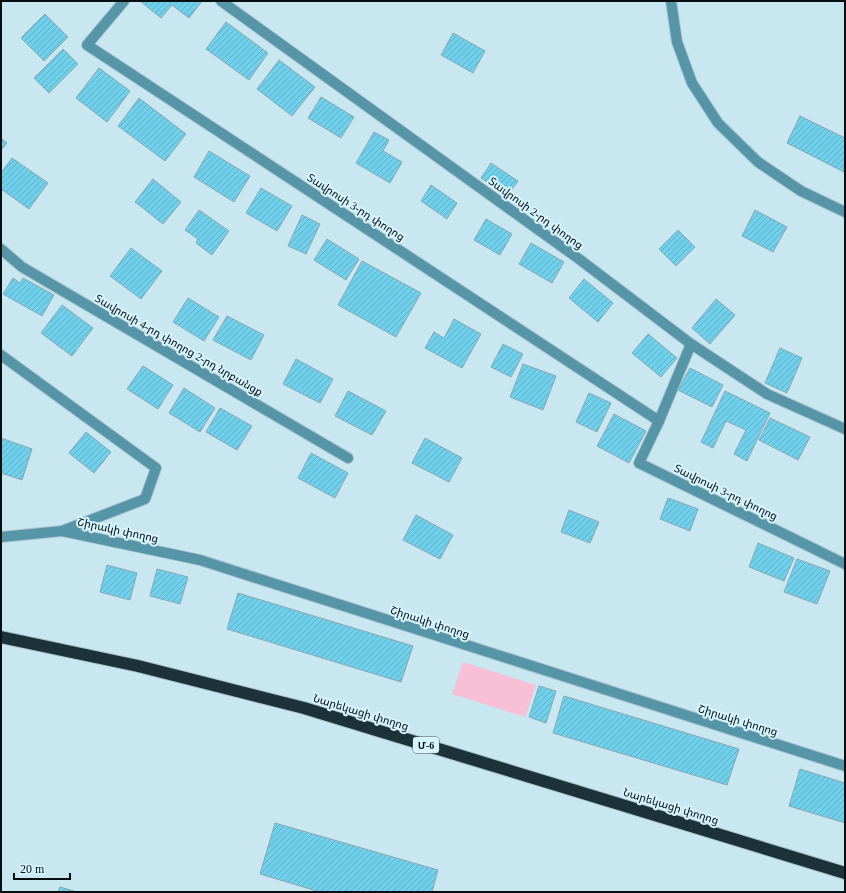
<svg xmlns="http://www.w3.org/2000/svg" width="846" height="893" font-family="'Times New Roman','Noto Sans Armenian',serif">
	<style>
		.green { fill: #f7c0d6 }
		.building { fill: url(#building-hatch); stroke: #8aa7b0 }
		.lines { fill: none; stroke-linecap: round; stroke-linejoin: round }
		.street-casing { stroke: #aac4cd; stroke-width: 12 }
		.highway-casing { stroke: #aac4cd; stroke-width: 14 }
		.street { stroke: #5695a8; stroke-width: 10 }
		.highway { stroke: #1b3239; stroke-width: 12 }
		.labels { text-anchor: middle; stroke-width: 4; stroke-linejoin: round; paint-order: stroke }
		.shield { fill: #d6f4fe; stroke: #445459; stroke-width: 1 }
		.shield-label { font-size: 10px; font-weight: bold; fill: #050f12 }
		.street-label { font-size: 11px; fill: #050f12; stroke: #d6f4fe }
	</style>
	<defs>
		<pattern id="building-hatch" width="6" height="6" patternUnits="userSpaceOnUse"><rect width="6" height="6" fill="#70cfeb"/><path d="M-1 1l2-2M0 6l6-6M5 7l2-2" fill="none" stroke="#60b1c8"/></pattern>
	</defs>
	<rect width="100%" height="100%" fill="#c9e7f1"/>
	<path class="green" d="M463,662l73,23 -11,32 -73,-23z"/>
	<g class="building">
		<path d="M140,1h62l-13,17 -17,-13 -11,13z"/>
		<path d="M45,14l23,23 -24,24 -23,-23z"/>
		<path d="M226,22l42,31 -19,27 -43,-31z"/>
		<path d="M453,33l32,18 -12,22 -32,-18z"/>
		<path d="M63,49l15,15 -29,29 -15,-15z"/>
		<path d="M279,60l36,27 -23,29 -35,-27z"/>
		<path d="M99,68l31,23 -23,31 -31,-24z"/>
		<path d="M321,97l33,20 -13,21 -33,-20z"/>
		<path d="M139,98l47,36 -21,27 -47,-35z"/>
		<path d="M800,116l45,22 -1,34 -57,-29z"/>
		<path d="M374,132l15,8 -6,11 19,11 -12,21 -34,-20z"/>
		<path d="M1,138l6,5 -6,7z"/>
		<path d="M209,151l41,25 -16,26 -40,-25z"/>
		<path d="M12,158l36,25 -19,26 -28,-20v-16z"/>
		<path d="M491,163l27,18 -11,15 -26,-18z"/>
		<path d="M153,179l28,23 -18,22 -28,-22z"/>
		<path d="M431,185l26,18 -10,16 -26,-18z"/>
		<path d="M261,188l31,18 -15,25 -31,-18z"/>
		<path d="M199,210l30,21 -17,24 -16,-12 2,-4 -13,-9z"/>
		<path d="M755,210l32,17 -14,25 -31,-16z"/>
		<path d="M302,215l18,9 -14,30 -18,-8z"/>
		<path d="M486,219l26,15 -12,21 -26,-15z"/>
		<path d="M678,230l17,17 -19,19 -17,-17z"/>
		<path d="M327,239l32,20 -13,21 -32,-20z"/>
		<path d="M531,243l33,19 -12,21 -33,-19z"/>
		<path d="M131,248l31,23 -21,28 -31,-23z"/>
		<path d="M362,261l59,32 -25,44 -58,-32z"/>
		<path d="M13,278l7,5 3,-5 31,17 -12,21 -39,-22z"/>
		<path d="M584,279l29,24 -15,19 -29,-24z"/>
		<path d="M188,298l31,19 -15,24 -31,-19z"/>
		<path d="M716,299l19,16 -25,29 -18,-16z"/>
		<path d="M62,305l31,23 -21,28 -31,-23z"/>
		<path d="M227,316l37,19 -13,25 -38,-20z"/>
		<path d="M454,319l27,15 -19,34 -37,-20 9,-16 10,6z"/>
		<path d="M648,334l29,24 -16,19 -29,-24z"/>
		<path d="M503,344l20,10 -12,23 -20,-10z"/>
		<path d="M780,348l22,10 -15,35 -22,-10z"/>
		<path d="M296,359l37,20 -13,24 -37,-19z"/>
		<path d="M523,364l33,12 -13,34 -33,-13z"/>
		<path d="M143,366l30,19 -15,24 -31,-20z"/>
		<path d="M690,368l33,17 -11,22 -34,-17z"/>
		<path d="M184,388l31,20 -15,24 -31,-19z"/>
		<path d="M348,391l38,20 -14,24 -37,-19z"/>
		<path d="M725,391l45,22 -23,48 -13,-7 12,-24 -20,-9 -13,27 -12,-6z"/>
		<path d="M589,393l22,10 -14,29 -21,-10z"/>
		<path d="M220,408l32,18 -15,24 -31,-18z"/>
		<path d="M614,414l32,17 -17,32 -32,-17z"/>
		<path d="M770,418l40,19 -12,23 -39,-20z"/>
		<path d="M86,432l25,20 -17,21 -25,-20z"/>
		<path d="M1,438l31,11 -10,31 -21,-7z"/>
		<path d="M425,438l37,20 -13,24 -37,-19z"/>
		<path d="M311,453l37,20 -13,25 -37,-20z"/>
		<path d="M668,498l30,11 -8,22 -30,-12z"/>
		<path d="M569,510l30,12 -9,21 -29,-11z"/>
		<path d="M416,515l37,20 -13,24 -37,-19z"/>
		<path d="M758,543l36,15 -10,23 -35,-14z"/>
		<path d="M797,559l33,12 -13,33 -33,-12z"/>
		<path d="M107,565l30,8 -7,27 -30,-8z"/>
		<path d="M157,569l31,8 -8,27 -30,-8z"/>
		<path d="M238,593l175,53 -12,36 -174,-53z"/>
		<path d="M539,686l17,5 -10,32 -17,-6z"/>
		<path d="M564,696l175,53 -12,36 -174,-52z"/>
		<path d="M800,769l45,14v40l-56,-17z"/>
		<path d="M275,823l163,47 -6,22h-112l-60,-18z"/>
		<path d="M60,887l17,5h-19z"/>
	</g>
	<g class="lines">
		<g class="street-casing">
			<g id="street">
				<path d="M124,1l-37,44 572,376"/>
				<path d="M221,1l358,258 112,85 76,50 78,35"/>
				<path d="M671,1l6,41 15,41 26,40 40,39 43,29 44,21"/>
				<path d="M1,249l21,18 326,191"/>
				<path d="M691,344l-32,77 -20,42 206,101"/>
				<path d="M1,355l155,113 -11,31 -83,32"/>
				<path d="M1,537l61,-6 138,29 645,206"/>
			</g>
		</g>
		<g class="highway-casing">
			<path id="highway" d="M1,637l137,29 166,42 541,165"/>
		</g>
		<use href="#street" class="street"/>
		<use href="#highway" class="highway"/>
	</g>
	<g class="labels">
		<rect class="shield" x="413" y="737" width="26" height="16" rx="3"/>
		<g class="shield-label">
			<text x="426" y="749">Մ-6</text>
		</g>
		<g class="street-label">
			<text transform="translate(356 207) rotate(33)" y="4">Տավրոսի 3-րդ փողոց</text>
			<text transform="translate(536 213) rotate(36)" y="4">Տավրոսի 2-րդ փողոց</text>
			<text transform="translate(179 345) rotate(30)" y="4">Տավրոսի 4-րդ փողոց 2-րդ նրբանցք</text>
			<text transform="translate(726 492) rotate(26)" y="4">Տավրոսի 3-րդ փողոց</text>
			<text transform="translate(118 530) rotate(12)" y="4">Շիրակի փողոց</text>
			<text transform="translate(430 622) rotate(18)" y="4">Շիրակի փողոց</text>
			<text transform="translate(361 712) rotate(17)" y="4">Նարեկացի փողոց</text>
			<text transform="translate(738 720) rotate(17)" y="4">Շիրակի փողոց</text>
			<text transform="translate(671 806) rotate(17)" y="4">Նարեկացի փողոց</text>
		</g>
	</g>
	<rect width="846" height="893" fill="none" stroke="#050f12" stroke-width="4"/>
	<path d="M14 873v6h56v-6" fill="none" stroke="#050f12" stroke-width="2"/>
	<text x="20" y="873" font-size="12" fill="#050f12" stroke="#d6f4fe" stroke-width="3" paint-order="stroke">20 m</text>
</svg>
